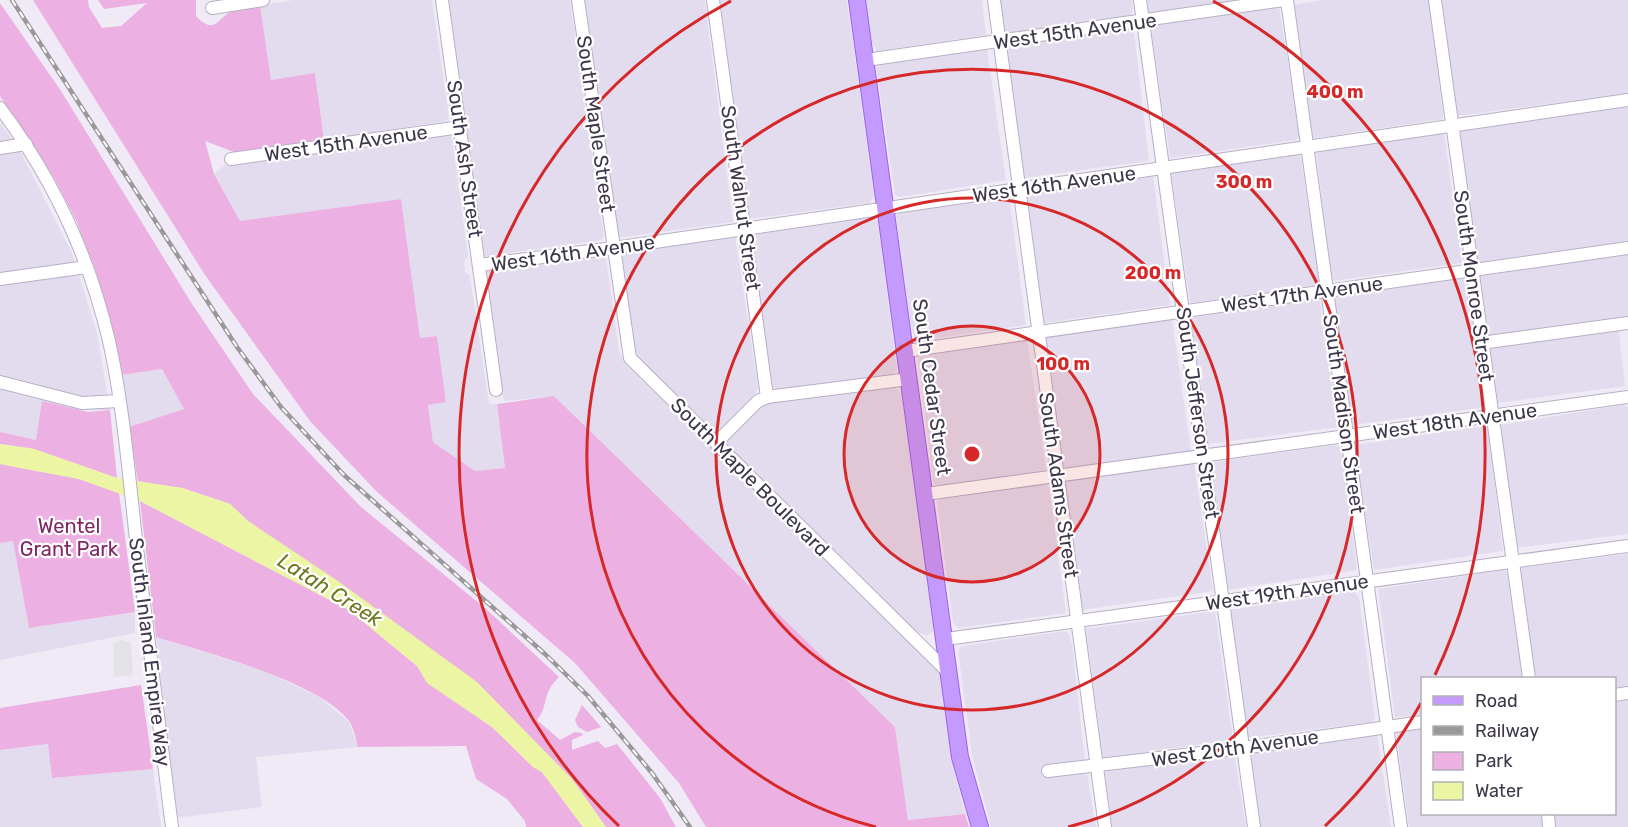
<svg xmlns="http://www.w3.org/2000/svg" width="1628" height="827" font-family="Rubik,sans-serif">
	<style>
		.residential { fill: #e3dcee }
		.green { fill: #ecb1e2 }
		.parking { fill: #e3e2e7 }
		.water { fill: #ebf5a4 }
		.lines { fill: none; stroke-linecap: round; stroke-linejoin: round }
		.minor-casing { stroke: #b7afc5; stroke-width: 14 }
		.major-casing { stroke: #9b62ec; stroke-width: 18 }
		.minor { stroke: #fff; stroke-width: 12 }
		.major { stroke: #c59aff; stroke-width: 16 }
		.rail-casing { stroke: #999; stroke-width: 4.5 }
		.rail { stroke: #fff; stroke-width: 2; stroke-dasharray: 7; stroke-linecap: butt }
		.ring { fill: none; stroke: #d62828; stroke-width: 3 }
		.labels { text-anchor: middle; stroke-width: 4.5; stroke-linejoin: round; paint-order: stroke }
		.street-label { font-size: 20px; fill: #3e374b; stroke: #fff }
		.park-label { font-size: 20px; fill: #812663; stroke: #fff }
		.water-label { font-size: 21px; font-style: italic; fill: #6d791f; stroke: #fff }
		.centre { fill: #d62828; stroke: #fff; stroke-width: 3 }
		.ring-label { font-size: 18px; text-anchor: middle; font-weight: bold; fill: #d62828; stroke: #fff; stroke-width: 4.5; stroke-linejoin: round; paint-order: stroke }
	</style>
	<rect width="100%" height="100%" fill="#efeaf6"/>
	<g class="residential">
		<path d="M294,0h138l17,116 -3,5 -122,19 -9,-66 -44,6 -11,-75z"/>
		<path d="M444,0h126l34,236 -3,4 -119,17z"/>
		<path d="M582,0h123l28,222 -115,16z"/>
		<path d="M717,0h130l27,196 -4,7 -122,16z"/>
		<path d="M866,0h116l4,35 -109,16 -5,-8z"/>
		<path d="M998,0h134l1,12 -4,4 -123,18z"/>
		<path d="M1144,0h97l-90,13 -3,-1z"/>
		<path d="M1323,0h106l14,114 -1,5 -126,19 -4,-2 -18,-129 4,-3z"/>
		<path d="M1440,0h188v93l-171,23z"/>
		<path d="M1279,7l21,130 -5,3 -125,18 -19,-129 1,-4z"/>
		<path d="M1129,28l5,4 15,129 -126,17 -18,-131z"/>
		<path d="M987,49l19,131 -106,17 -5,-2 -19,-128 4,-3z"/>
		<path d="M1628,105v136l-148,21 -3,-2 -17,-130z"/>
		<path d="M0,123l19,26 53,104 25,80 13,77h-35l-39,30 -36,-8z"/>
		<path d="M448,133l4,5 16,118 -4,6 1,10 5,4 19,128h8l8,64 -30,3 -42,-29 -5,-37 18,-3 -9,-66 -17,2 -19,-139 -161,22 -26,-47 11,-9 10,-4z"/>
		<path d="M1444,133l18,130 -130,18 -16,-130z"/>
		<path d="M1298,153l3,5 18,122 -2,5 -127,18 -19,-131z"/>
		<path d="M1153,175l17,130 -126,18 -18,-132z"/>
		<path d="M1009,195l17,130 -110,16 -5,-14 -15,-110 2,-6z"/>
		<path d="M870,216l8,6 19,148 -5,4 -112,16 -7,-2 -24,-154z"/>
		<path d="M735,235l23,152 -2,6 -38,38 -5,2 -78,-76 -14,-106z"/>
		<path d="M1628,253v68l-10,2 7,63 -128,17 -17,-128z"/>
		<path d="M604,254l2,4 13,93 8,15 312,304 16,104 10,40 -57,6 -13,-93 -341,-331 -49,5 -6,-11 -14,-120z"/>
		<path d="M1463,277l4,4 16,124 -4,3 -126,17 -19,-128z"/>
		<path d="M1319,298l19,129 -130,17 -17,-126z"/>
		<path d="M1172,318l19,133 -128,17 -18,-131z"/>
		<path d="M1027,339l19,131 -105,17 -6,-2 -2,-4 -15,-124z"/>
		<path d="M162,369l22,40 -55,18 -8,-52z"/>
		<path d="M892,386l9,6 33,233 -1,6 -6,5 -12,-5 -189,-185v-5l32,-34 7,-3z"/>
		<path d="M1623,405l5,2v127l-113,14 -16,-123z"/>
		<path d="M1483,426l5,3 15,122 -129,19 -20,-125z"/>
		<path d="M1336,445l6,4 15,121 -130,20 -18,-125 4,-3z"/>
		<path d="M1194,463l19,128 -131,19 -16,-127 5,-3z"/>
		<path d="M1044,484l5,3 17,126 -108,15 -5,-5 -16,-121 4,-4z"/>
		<path d="M13,541l16,87 106,-16v21l-135,27v-117z"/>
		<path d="M1628,554v132l-13,2 -1,-10h-80l-14,-110z"/>
		<path d="M1504,570l4,4 14,104h-100v36l-27,3 -17,-128z"/>
		<path d="M1353,591l6,6 16,121 -3,4 -125,16 -18,-128z"/>
		<path d="M1215,611l18,129 -130,18 -17,-129z"/>
		<path d="M1065,631l4,3 3,11 13,116 11,66h-105l-19,-71 -14,-106 4,-4z"/>
		<path d="M156,637l108,34 55,26 30,25 9,25 -102,10 6,50 -86,11z"/>
		<path d="M1628,698v129h-73l-2,-13h61l1,-115z"/>
		<path d="M1422,726v88h119l2,13h-134l-13,-93 1,-3z"/>
		<path d="M1377,734l14,93h-133l-10,-75z"/>
		<path d="M48,744l5,34 100,-9 8,58h-161v-77z"/>
		<path d="M1234,753l12,74h-134l-7,-55z"/>
	</g>
	<g class="green">
		<path d="M33,0h55l1,7 13,21 19,-2 26,-23 -43,6 -6,-9h98v16c18,19 21,4 35,-5 7,-4 20,-4 29,-6l11,75 44,-7 9,67 -90,12 -29,-11 9,33 26,47 161,-22 19,139 17,-2 9,66 -18,3 5,37 42,29 30,-3 -8,-64 57,-8 341,331 13,93 57,-6 4,13h-263l-27,-44 -104,-120 -198,-171 -67,-71 -105,-146z"/>
		<path d="M0,3l61,88 131,213 61,90 108,113 124,101 74,69c-18,17 -10,29 -22,43l23,20 15,-8 6,1 2,2 -11,5v10l26,-9 7,7 12,-4 43,54 16,29h-70l-34,-48 -287,-231 -37,-27 -18,-17 -48,-16 -44,-6 -9,-55 55,-18 -22,-40 -41,6 -6,-38 -19,-65 -20,-52 -23,-44 -53,-80z"/>
		<path d="M42,401l46,11 22,-2 7,68 -83,-29 -34,-5v-12l36,8z"/>
		<path d="M0,464l79,15 40,14 16,119 -106,16 -16,-87 -13,2z"/>
		<path d="M140,501l209,109 68,56 11,17 64,44 41,40 9,5 41,55h-57l-1,-6 -18,-22 -31,-20 -10,-33 -108,1c-2,-7 -4,-19 -9,-26 -31,-40 -145,-69 -193,-84z"/>
		<path d="M141,685l12,84 -101,9 -4,-34 -48,6v-42z"/>
		<path d="M582,705l19,22 -14,5 -9,-5 -3,-7z"/>
	</g>
	<path class="parking" d="M120,640l11,3 2,32 -19,2 -1,-33z"/>
	<path class="water" d="M0,444l34,5 83,29 65,10 48,16 18,17 90,60 139,101 95,97 34,48h-23l-41,-55 -9,-5 -41,-40 -65,-44 -10,-17 -68,-56 -209,-109 -61,-22 -79,-15z"/>
	<g class="lines">
		<g class="minor-casing">
			<g id="minor">
				<path d="M442,0l54,390"/>
				<path d="M578,0l52,358 320,316"/>
				<path d="M713,0l54,397"/>
				<path d="M994,0l111,827"/>
				<path d="M1140,0l114,827"/>
				<path d="M1287,0l114,827"/>
				<path d="M1435,0l94,678"/>
				<path d="M212,8l51,-8"/>
				<path d="M866,60l418,-60"/>
				<path d="M0,108c52,69 89,148 109,233 15,67 20,138 28,207 11,93 23,186 35,279"/>
				<path d="M0,148l26,-4"/>
				<path d="M231,159l230,-32"/>
				<path d="M479,265l135,-17 1014,-148"/>
				<path d="M0,279l87,-12"/>
				<path d="M1481,343l147,-20"/>
				<path d="M906,351l722,-103"/>
				<path d="M0,382l82,21 37,-2"/>
				<path d="M716,443l42,-42 9,-4 142,-18"/>
				<path d="M926,494l702,-97"/>
				<path d="M946,639l682,-93"/>
				<path d="M1614,695l14,-2"/>
				<path d="M1048,771l195,-23 179,-26"/>
				<path d="M1548,814l1,13"/>
			</g>
		</g>
		<g class="major-casing">
			<path id="major" d="M857,0l103,757 20,70"/>
		</g>
		<use href="#minor" class="minor"/>
		<use href="#major" class="major"/>
		<g class="rail-casing">
			<path id="rail" d="M12,0l225,347 44,60 63,68 201,179 43,42 64,77 38,54"/>
		</g>
		<use href="#rail" class="rail"/>
	</g>
	<circle cx="972" cy="454" r="128" fill="#d62828" fill-opacity=".12"/>
	<g class="ring">
		<circle cx="972" cy="454" r="128"/>
		<circle cx="972" cy="454" r="256"/>
		<path d="M876 827A385 385 0 1 1 1068 827"/>
		<path d="M1421 703A513 513 0 0 1 1325 826M619 826A513 513 0 0 1 731 1M1213 1A513 513 0 0 1 1435 675"/>
	</g>
	<g class="labels">
		<g class="street-label">
			<text transform="translate(1075 31) rotate(-8)" y="7">West 15th Avenue</text>
			<text transform="translate(596 124) rotate(82)" y="7">South Maple Street</text>
			<text transform="translate(346 143) rotate(-8)" y="7">West 15th Avenue</text>
			<text transform="translate(465 159) rotate(82)" y="7">South Ash Street</text>
			<text transform="translate(1054 184) rotate(-8)" y="7">West 16th Avenue</text>
			<text transform="translate(741 198) rotate(82)" y="7">South Walnut Street</text>
			<text transform="translate(573 253) rotate(-8)" y="7">West 16th Avenue</text>
			<text transform="translate(1474 286) rotate(82)" y="7">South Monroe Street</text>
			<text transform="translate(1302 294) rotate(-8)" y="7">West 17th Avenue</text>
			<text transform="translate(932 387) rotate(82)" y="7">South Cedar Street</text>
			<text transform="translate(1198 413) rotate(82)" y="7">South Jefferson Street</text>
			<text transform="translate(1344 414) rotate(82)" y="7">South Madison Street</text>
			<text transform="translate(1455 421) rotate(-8)" y="7">West 18th Avenue</text>
			<text transform="translate(750 477) rotate(45)" y="7">South Maple Boulevard</text>
			<text transform="translate(1059 485) rotate(82)" y="7">South Adams Street</text>
			<text transform="translate(1287 592) rotate(-8)" y="7">West 19th Avenue</text>
			<text transform="translate(150 652) rotate(83)" y="7">South Inland Empire Way</text>
			<text transform="translate(1235 748) rotate(-8)" y="7">West 20th Avenue</text>
		</g>
		<g class="park-label">
			<text x="69" y="533">Wentel<tspan x="69" dy="23">Grant Park</tspan></text>
		</g>
		<g class="water-label">
			<text transform="translate(330 590) rotate(32)" y="7">Latah Creek</text>
		</g>
	</g>
	<circle cx="972" cy="454" r="9" class="centre"/>
	<g class="ring-label">
		<text x="1335" y="98">400 m</text>
		<text x="1244" y="188">300 m</text>
		<text x="1153" y="279">200 m</text>
		<text x="1063" y="370">100 m</text>
	</g>
	<rect x="1421" y="677" width="195" height="138" fill="#ffffff" stroke="#b2afb7" stroke-width="1.5"/>
	<rect x="1433" y="696" width="30" height="9" fill="#c59aff" stroke="#b2afb7" stroke-width="1.5"/>
	<text x="1475" y="707" font-size="18" fill="#3e374b">Road</text>
	<rect x="1433" y="726" width="30" height="9" fill="#999999" stroke="#b2afb7" stroke-width="1.5"/>
	<text x="1475" y="737" font-size="18" fill="#3e374b">Railway</text>
	<rect x="1433" y="752" width="30" height="18" fill="#ecb1e2" stroke="#b2afb7" stroke-width="1.5"/>
	<text x="1475" y="767" font-size="18" fill="#3e374b">Park</text>
	<rect x="1433" y="782" width="30" height="18" fill="#ebf5a4" stroke="#b2afb7" stroke-width="1.5"/>
	<text x="1475" y="797" font-size="18" fill="#3e374b">Water</text>
</svg>
